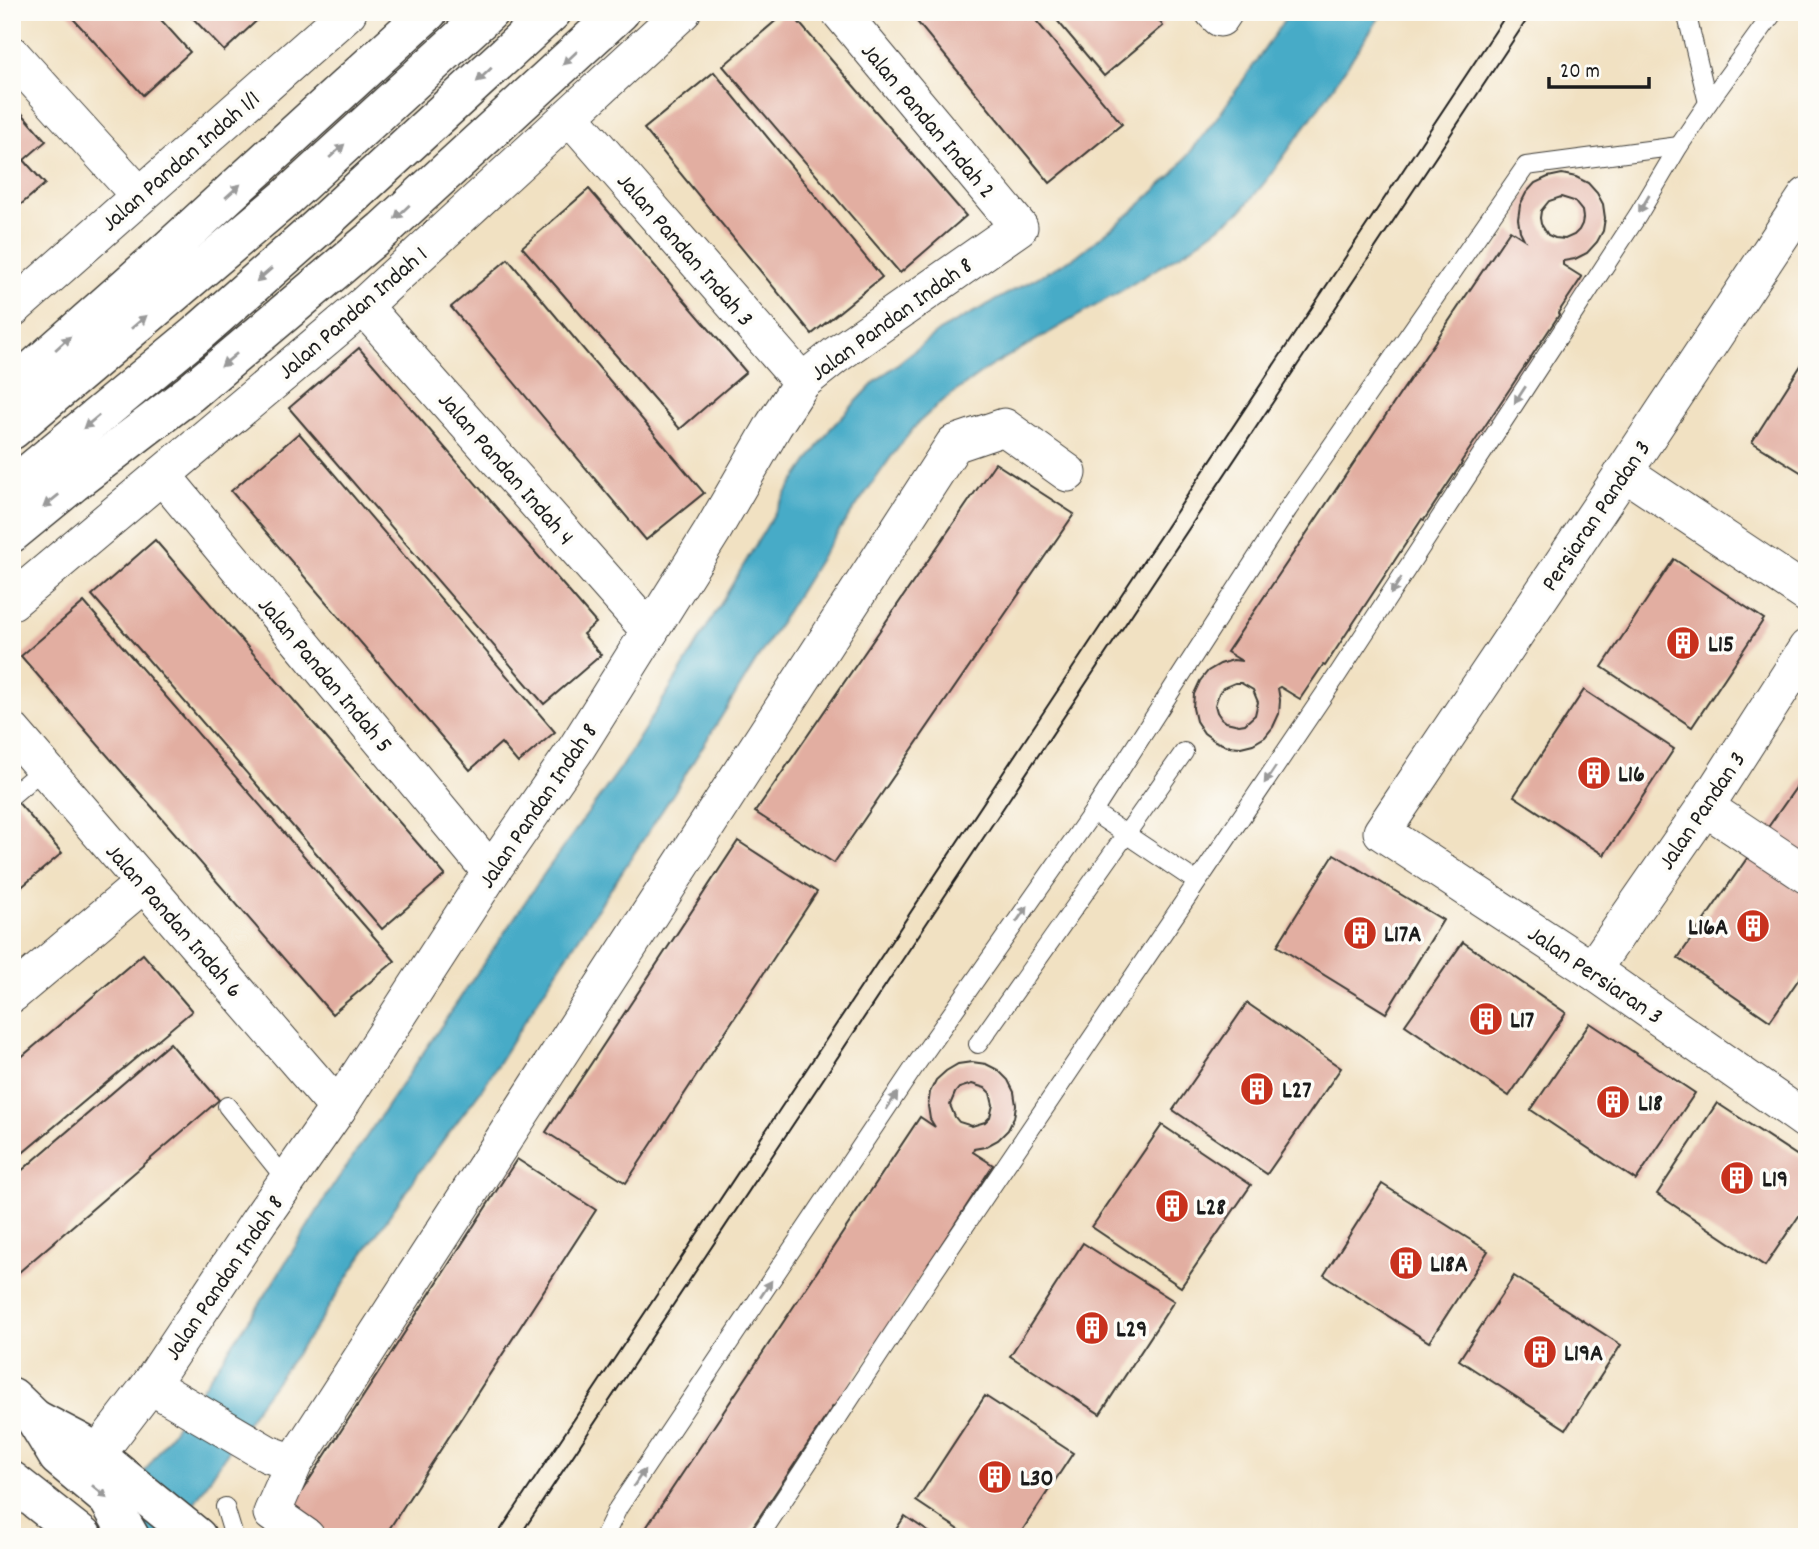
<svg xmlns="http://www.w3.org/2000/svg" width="1819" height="1549" font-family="Dekko,sans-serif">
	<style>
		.water { fill: #47abc7; stroke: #326472; stroke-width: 2 }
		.building { fill: #e2aea1; fill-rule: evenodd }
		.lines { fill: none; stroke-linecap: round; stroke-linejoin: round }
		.lane-casing { stroke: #3c3a35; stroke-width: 20 }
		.street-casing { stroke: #3c3a35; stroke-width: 39 }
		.secondary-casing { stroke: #3c3a35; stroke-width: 41 }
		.highway-casing { stroke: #3c3a35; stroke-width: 41 }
		.lane { stroke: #fff; stroke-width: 18 }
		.street { stroke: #fff; stroke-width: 37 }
		.secondary { stroke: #fff; stroke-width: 38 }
		.highway { stroke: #fff; stroke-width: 38 }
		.tram { stroke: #1c1c1c; stroke-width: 2 }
		.oneway { fill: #999 }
		.labels { text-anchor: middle; stroke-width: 7; stroke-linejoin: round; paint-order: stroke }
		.street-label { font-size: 24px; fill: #1c1c1c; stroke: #fdfcf7 }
		.poi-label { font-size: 24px; font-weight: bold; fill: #1c1c1c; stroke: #fdfcf7; text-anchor: start }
	</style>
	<rect width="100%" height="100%" fill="#fdfcf7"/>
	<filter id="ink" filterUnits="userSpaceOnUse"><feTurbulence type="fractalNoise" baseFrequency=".0143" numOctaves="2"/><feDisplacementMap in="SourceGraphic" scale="14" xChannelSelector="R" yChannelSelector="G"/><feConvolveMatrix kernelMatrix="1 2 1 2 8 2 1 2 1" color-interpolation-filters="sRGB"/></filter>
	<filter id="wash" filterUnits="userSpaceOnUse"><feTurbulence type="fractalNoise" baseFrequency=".00686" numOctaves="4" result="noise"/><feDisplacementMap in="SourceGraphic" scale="28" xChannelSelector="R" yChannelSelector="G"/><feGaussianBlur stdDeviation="1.57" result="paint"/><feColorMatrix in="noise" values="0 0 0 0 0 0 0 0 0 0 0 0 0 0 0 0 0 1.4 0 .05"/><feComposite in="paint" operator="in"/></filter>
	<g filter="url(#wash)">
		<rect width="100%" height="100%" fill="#f1e1c2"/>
		<path class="water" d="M1290,12h93l-56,84 -61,85 -25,30 -49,36 -71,44 -133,77 -48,35 -23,21 -26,33 -65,92 -151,242 -128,195 -65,103 -62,82 -57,83 -49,76 -55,74 -87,133h-72l161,-235 70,-113 215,-318 73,-101 60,-96 108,-182 44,-64 45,-47 63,-50 136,-74 57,-45 42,-39 48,-62z"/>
		<g id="blocks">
			<g class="building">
				<path d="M67,12h87l36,40 -47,43z"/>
				<path d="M187,12h79l-42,39z"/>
				<path d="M786,12h4l176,204 -66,57 -177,-207z"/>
				<path d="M909,12h120l93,112 -72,59z"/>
				<path d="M1050,12h102l11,14 -59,50z"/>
				<path d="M714,72l168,205 -70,57 -168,-205z"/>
				<path d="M19,110l27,31 -22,19 21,24 -33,28v-97z"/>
				<path d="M1562,174l14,3 12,6 9,10 6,11 2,14 -2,13 -6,11 -10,11 -12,6 -12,2v4l19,12 -24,36 1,2 -98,147 1,1 -38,57 -2,-1 -97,147 -2,-1 -23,34 -20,-12 -2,1 2,12 -1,14 -6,13 -8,10 -12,7 -12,3 -14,-1 -12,-5 -11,-8 -8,-12 -3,-13 1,-14 6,-13 8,-10 12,-7 13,-4 9,1 -15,-9 283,-422 14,9 -4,-8 -2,-12 2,-14 6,-12 9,-10 13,-6zM1561,197l13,4 8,10 1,7 -1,6 -3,6 -5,5 -9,4 -10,-1 -7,-3 -7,-11 -1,-6 1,-7 8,-10zM1235,683h6l12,7 5,12 -3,13 -10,9 -6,1 -13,-3 -5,-4 -4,-6 -2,-7 4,-12 4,-5z"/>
				<path d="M589,189l157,183 -66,57 -158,-182z"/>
				<path d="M508,259l196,234 -58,47 -195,-233z"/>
				<path d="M359,348l237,275 -13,11 18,21 -57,49 -255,-296z"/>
				<path d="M1807,356v120l-55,-34z"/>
				<path d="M299,433l256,299 -37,31 -17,-20 -31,27 -239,-279z"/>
				<path d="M995,463l79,51 -240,349 -79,-51z"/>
				<path d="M155,540l290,335 -63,54 -290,-334z"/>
				<path d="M1674,559l90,60 -72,108 -90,-60z"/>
				<path d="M84,602l311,359 -63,53 -311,-358z"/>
				<path d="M1584,690l90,59 -70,106 -90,-59z"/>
				<path d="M1807,772v90l-43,-29z"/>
				<path d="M15,799l47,54 -50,42v-94z"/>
				<path d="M738,841l79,51 -191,291 -80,-51z"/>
				<path d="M1334,854l109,66 -57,93 -109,-67z"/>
				<path d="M1750,854l57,40v73l-37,54 -92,-63z"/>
				<path d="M1463,942l103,71 -57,83 -104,-71z"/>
				<path d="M143,954l49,57 -180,151v-97z"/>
				<path d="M1247,1003l94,65 -74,106 -94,-64z"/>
				<path d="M1590,1023l105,70 -59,87 -105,-70z"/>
				<path d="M170,1043l49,57 -207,178v-99z"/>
				<path d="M972,1062l14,2 12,6 10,10 6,12 2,13 -2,13 -6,12 -10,10 -13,7 -11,2 -1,3 20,13 -120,185 -39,57 -1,-1 -87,131h-106l280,-420 15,10 -5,-8 -2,-13 2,-14 6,-12 10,-9 12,-7zM972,1084l13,4 5,5 3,12 -3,12 -5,5 -13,4 -13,-4 -4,-5 -5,-12 5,-12 4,-5z"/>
				<path d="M1717,1103l90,59v42l-42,62 -108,-72z"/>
				<path d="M1162,1125l89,60 -70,102 -89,-60z"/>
				<path d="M517,1159l79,51 -212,327h-49l-44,-29z"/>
				<path d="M1382,1184l106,67 -59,91 -105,-67z"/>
				<path d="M1083,1243l91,58 -74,113 -90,-58z"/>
				<path d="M1514,1276l107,69 -55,84 -107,-69z"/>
				<path d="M985,1396l88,57 -55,84h-48l-54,-36z"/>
				<path d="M905,1516l31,21h-45z"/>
			</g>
		</g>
	</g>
	<g filter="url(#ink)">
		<use href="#blocks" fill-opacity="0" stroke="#3c3a35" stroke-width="2"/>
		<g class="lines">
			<g class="lane-casing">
				<g id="lane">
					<path d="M1686,12l22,91"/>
					<path d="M12,795l32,-27"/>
					<path d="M1093,812l104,70"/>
					<path d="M978,1044l206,-292"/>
					<path d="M227,1106l60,75"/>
					<path d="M225,1507l9,30"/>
					<path d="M604,1537l14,-29 297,-442 178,-254 195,-303 238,-343 153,-20"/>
					<path d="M759,1537l170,-258 409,-605 300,-459 41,-69 29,-43 66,-91"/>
				</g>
			</g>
			<g class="street-casing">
				<g id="street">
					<path d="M1214,12l6,6 4,-6"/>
					<path d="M12,55l127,140"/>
					<path d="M570,116l232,266"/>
					<path d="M1807,196l-183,276 -242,360 210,138 215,151"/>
					<path d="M363,306l287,325"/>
					<path d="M12,309l336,-297"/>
					<path d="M1624,472l183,122"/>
					<path d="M162,475l329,397"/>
					<path d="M12,601l351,-295 319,-294"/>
					<path d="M12,731l326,377"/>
					<path d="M1705,807l102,68"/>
					<path d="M1592,970l113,-163 102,-159"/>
					<path d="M12,994l132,-111"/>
					<path d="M150,1385l118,69 26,9"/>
					<path d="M108,1440l42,-55 109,-164 79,-113 153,-236 85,-123 136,-217 62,-107 28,-43 34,-27 183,-128 -179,-215"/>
					<path d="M306,1537l-34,-24 22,-50 660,-1019 50,-17 64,46"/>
				</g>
			</g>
			<g class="secondary-casing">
				<g id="secondary">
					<path d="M12,388l157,-139 259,-237"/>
					<path d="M12,533l61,-50 117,-90 193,-163 237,-218"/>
				</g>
			</g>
			<g class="highway-casing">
				<g id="highway">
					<path d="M12,430l275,-233 202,-185"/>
					<path d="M12,487l185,-153 118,-104 237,-218"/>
					<path d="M12,1397l23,22 23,38 50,42 22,38"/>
					<path d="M35,1419l46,24 116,94"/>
					<path d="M12,1481l71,56"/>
				</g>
			</g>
			<use href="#lane" class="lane"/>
			<use href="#street" class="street"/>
			<use href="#secondary" class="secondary"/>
			<use href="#highway" class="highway"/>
			<g class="tram">
				<path d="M496,1537l1012,-1525"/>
				<path d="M519,1537l1013,-1525"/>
			</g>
		</g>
		<defs><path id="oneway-solid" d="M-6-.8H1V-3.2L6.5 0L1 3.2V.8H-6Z" transform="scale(1.75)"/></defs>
		<g class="oneway">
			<use href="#oneway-solid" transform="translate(570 58) rotate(137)"/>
			<use href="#oneway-solid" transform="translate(484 75) rotate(137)"/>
			<use href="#oneway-solid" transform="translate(337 151) rotate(-42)"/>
			<use href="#oneway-solid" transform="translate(233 191) rotate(-42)"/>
			<use href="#oneway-solid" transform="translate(1644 204) rotate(121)"/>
			<use href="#oneway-solid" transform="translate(402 212) rotate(137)"/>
			<use href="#oneway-solid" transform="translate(264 275) rotate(139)"/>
			<use href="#oneway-solid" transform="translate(139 322) rotate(-40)"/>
			<use href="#oneway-solid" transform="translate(63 343) rotate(-42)"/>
			<use href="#oneway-solid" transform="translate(229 360) rotate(140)"/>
			<use href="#oneway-solid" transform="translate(1520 395) rotate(123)"/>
			<use href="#oneway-solid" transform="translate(91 422) rotate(140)"/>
			<use href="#oneway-solid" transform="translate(51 501) rotate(141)"/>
			<use href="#oneway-solid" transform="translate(1396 586) rotate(123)"/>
			<use href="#oneway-solid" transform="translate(1270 775) rotate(124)"/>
			<use href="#oneway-solid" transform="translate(1022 914) rotate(-55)"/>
			<use href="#oneway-solid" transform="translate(892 1101) rotate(-56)"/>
			<use href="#oneway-solid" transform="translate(766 1289) rotate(-56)"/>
			<use href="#oneway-solid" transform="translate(639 1478) rotate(-56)"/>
			<use href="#oneway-solid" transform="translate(100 1492) rotate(40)"/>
		</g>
	</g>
	<defs>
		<g id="building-disc" transform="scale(1.75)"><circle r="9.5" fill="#c8321e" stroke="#fdfcf7"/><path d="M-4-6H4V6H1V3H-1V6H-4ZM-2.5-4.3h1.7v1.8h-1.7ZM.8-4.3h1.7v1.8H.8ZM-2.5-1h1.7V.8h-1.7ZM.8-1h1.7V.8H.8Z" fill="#fff"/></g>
	</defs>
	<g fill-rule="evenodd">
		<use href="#building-disc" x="1683" y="643"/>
		<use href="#building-disc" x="1594" y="773"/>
		<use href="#building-disc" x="1753" y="926"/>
		<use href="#building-disc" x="1360" y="933"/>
		<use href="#building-disc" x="1486" y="1019"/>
		<use href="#building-disc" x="1257" y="1089"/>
		<use href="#building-disc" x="1613" y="1102"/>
		<use href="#building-disc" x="1737" y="1178"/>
		<use href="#building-disc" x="1172" y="1206"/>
		<use href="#building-disc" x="1406" y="1263"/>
		<use href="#building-disc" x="1092" y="1328"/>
		<use href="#building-disc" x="1540" y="1352"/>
		<use href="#building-disc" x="995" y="1477"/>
	</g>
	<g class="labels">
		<g class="street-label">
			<text transform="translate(929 120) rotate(50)" y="8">Jalan Pandan Indah 2</text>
			<text transform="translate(180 160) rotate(-41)" y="8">Jalan Pandan Indah 1/1</text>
			<text transform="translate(686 249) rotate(49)" y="8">Jalan Pandan Indah 3</text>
			<text transform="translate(352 312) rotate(-41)" y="8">Jalan Pandan Indah 1</text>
			<text transform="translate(891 318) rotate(-36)" y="8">Jalan Pandan Indah 8</text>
			<text transform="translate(507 468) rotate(49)" y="8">Jalan Pandan Indah 4</text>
			<text transform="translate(1595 515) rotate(-56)" y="8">Persiaran Pandan 3</text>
			<text transform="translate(326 674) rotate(50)" y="8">Jalan Pandan Indah 5</text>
			<text transform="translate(537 805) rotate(-56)" y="8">Jalan Pandan Indah 8</text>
			<text transform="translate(1701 810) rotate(-56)" y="8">Jalan Pandan 3</text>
			<text transform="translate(175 920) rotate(49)" y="8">Jalan Pandan Indah 6</text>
			<text transform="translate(1596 974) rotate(34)" y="8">Jalan Persiaran 3</text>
			<text transform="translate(223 1277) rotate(-56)" y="8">Jalan Pandan Indah 8</text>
		</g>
		<g class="poi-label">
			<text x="1708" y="651">L15</text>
			<text x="1618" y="781">L16</text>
			<text x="1728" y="934" text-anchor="end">L16A</text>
			<text x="1384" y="941">L17A</text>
			<text x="1510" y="1027">L17</text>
			<text x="1282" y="1097">L27</text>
			<text x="1638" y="1110">L18</text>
			<text x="1762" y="1186">L19</text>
			<text x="1196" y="1214">L28</text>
			<text x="1430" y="1271">L18A</text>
			<text x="1116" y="1336">L29</text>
			<text x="1564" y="1360">L19A</text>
			<text x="1020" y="1485">L30</text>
		</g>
	</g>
	<rect width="1819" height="1549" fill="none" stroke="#fdfcf7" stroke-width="42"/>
	<path d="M1549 77v10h100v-10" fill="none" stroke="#1c1c1c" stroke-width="3.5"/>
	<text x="1560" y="77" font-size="21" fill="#1c1c1c" stroke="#fdfcf7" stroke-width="5" paint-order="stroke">20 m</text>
</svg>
